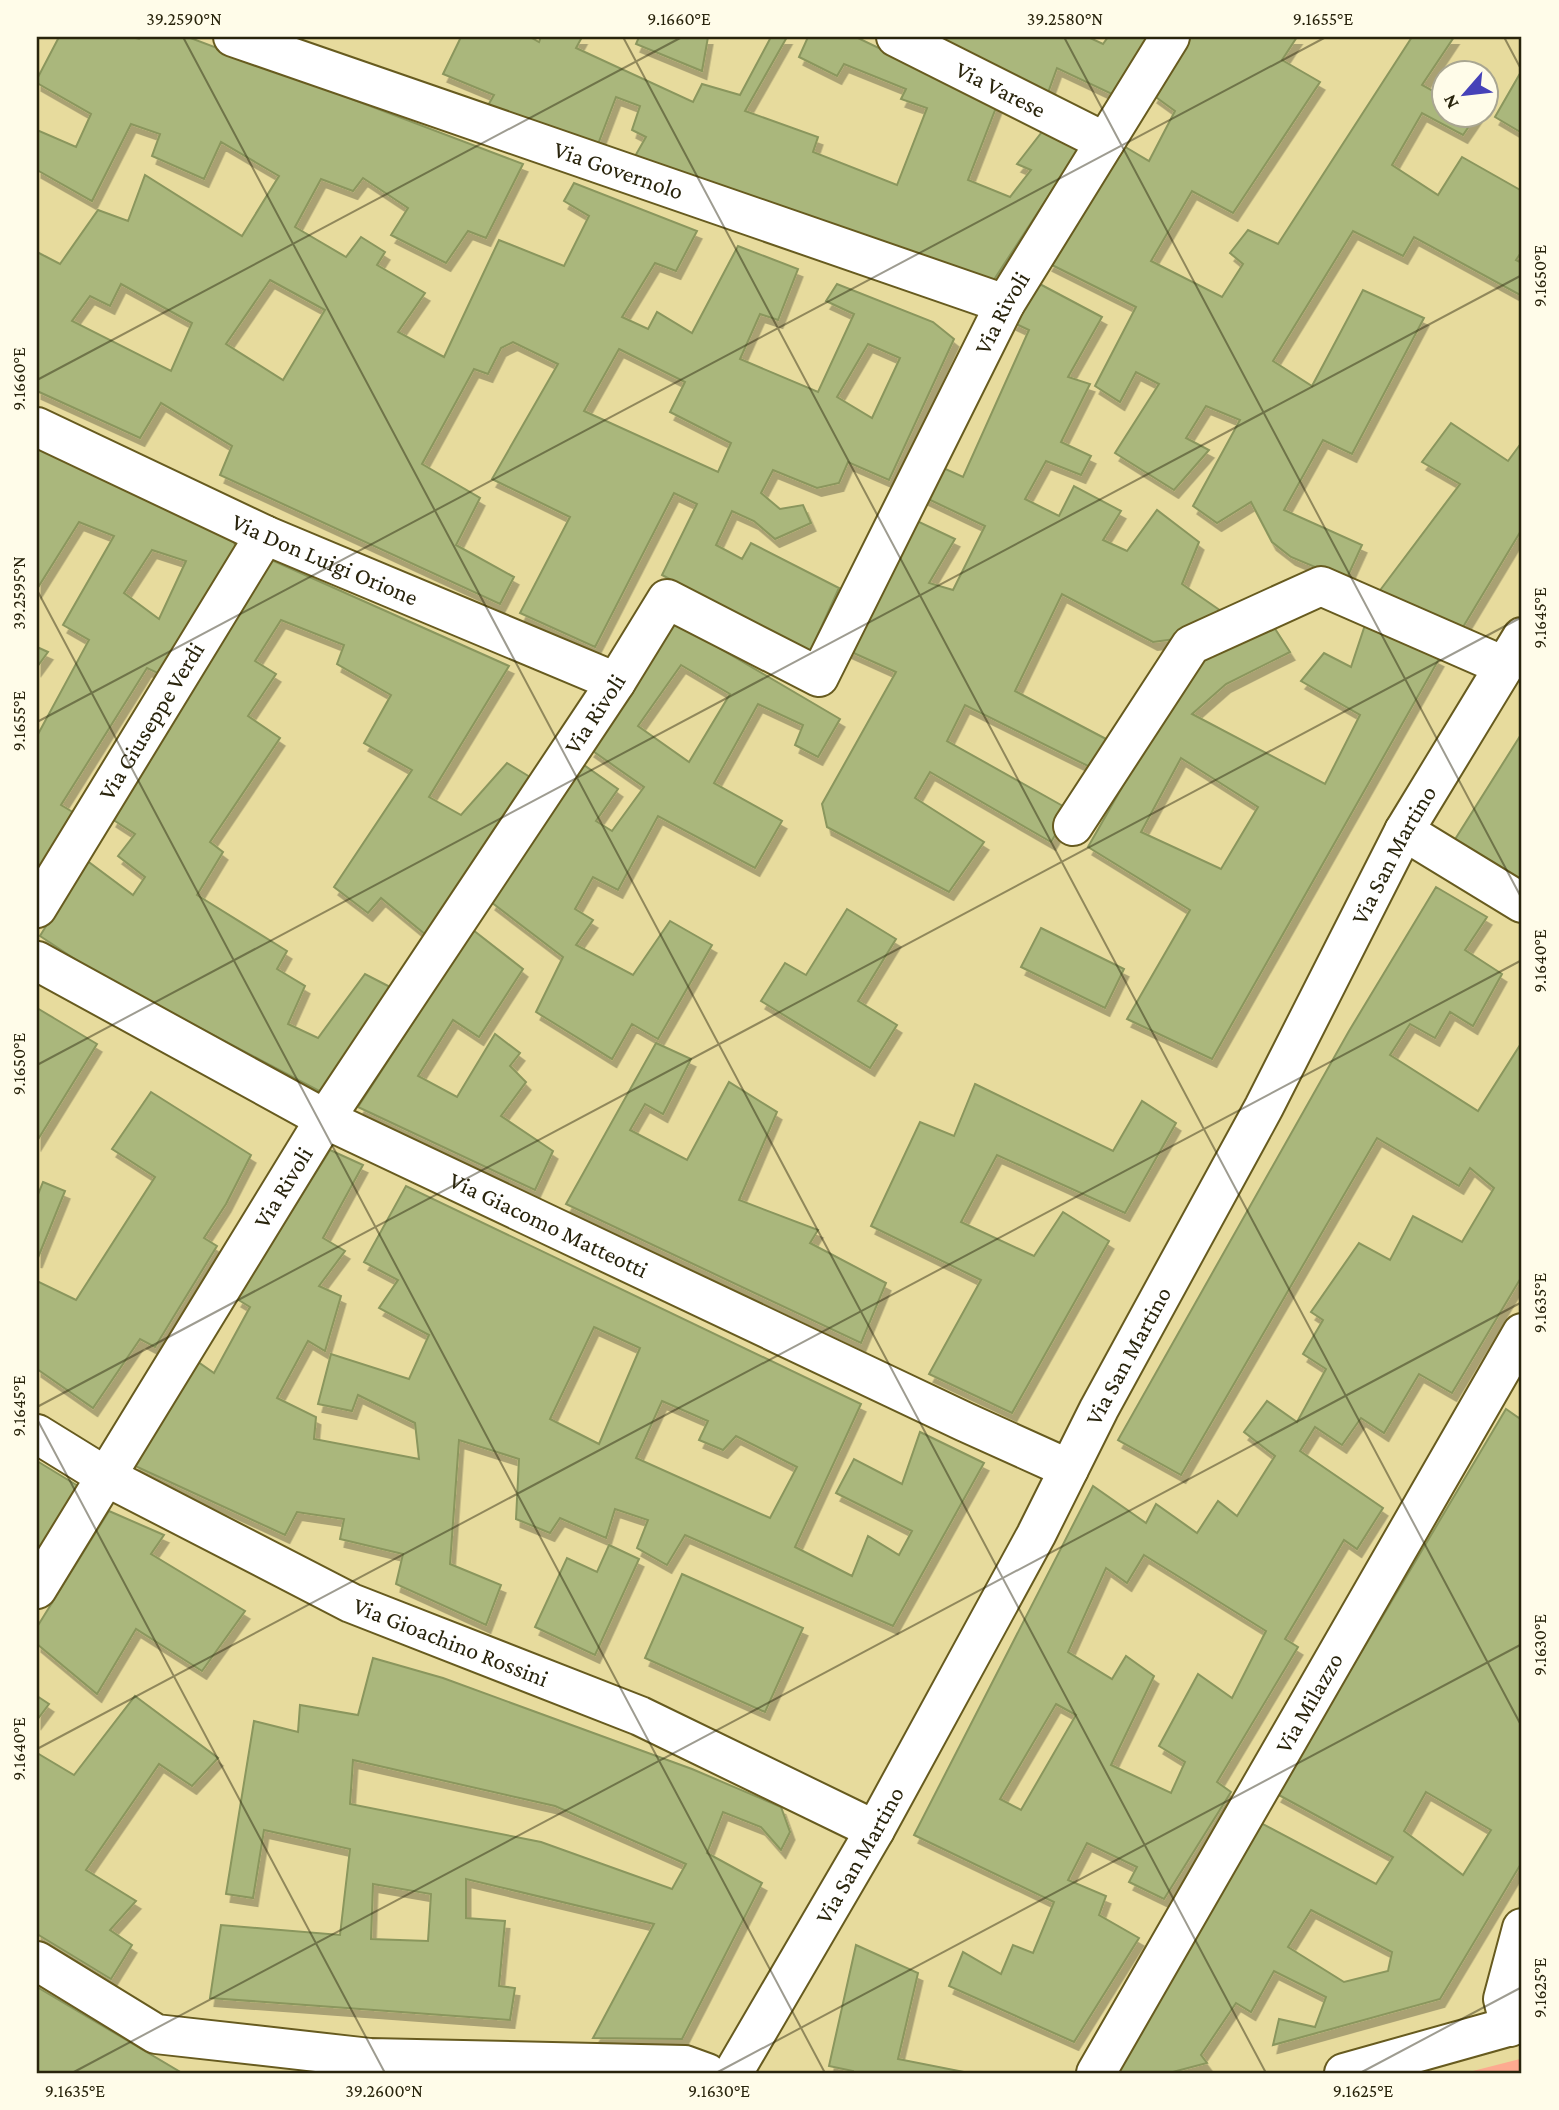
<svg xmlns="http://www.w3.org/2000/svg" width="1559" height="2110" font-family="'Crimson Pro',serif">
	<style>
		.green { fill: #fdaa90 }
		.building { fill: #aab77c; stroke: #8a965d; stroke-width: 2; fill-rule: evenodd; filter: url(#shadow) }
		.lines { fill: none; stroke-linecap: round; stroke-linejoin: round }
		.street-casing { stroke: #675b1f; stroke-width: 42 }
		.secondary-casing { stroke: #675b1f; stroke-width: 42 }
		.street { stroke: #fff; stroke-width: 38 }
		.secondary { stroke: #fff; stroke-width: 38 }
		.ticks { fill: none; stroke: #29240c; stroke-width: 2; stroke-opacity: 0.45 }
		.labels { text-anchor: middle; stroke-width: 5; stroke-linejoin: round; paint-order: stroke }
		.street-label { font-size: 24px; fill: #29240c; stroke: #fffce9 }
		.neatline { fill: none; stroke: #29240c; stroke-width: 2.5 }
		.ticks-label { font-size: 18px; text-anchor: middle; fill: #29240c }
	</style>
	<defs>
		<filter id="shadow"><feDropShadow dx="4.5" dy="8" stdDeviation="0" flood-color="#0004"/></filter>
	</defs>
	<rect width="100%" height="100%" fill="#e7db9d"/>
	<path class="green" d="M1520,2059h2v14h-57z"/>
	<g class="building">
		<path d="M59,37h73l7,2 2,-2h47l335,127 -37,74 -18,-7 -22,32 -55,-28 17,-27 -45,-30 -10,13 -32,-12 -26,48 51,30 15,-20 24,15 -8,13 48,28 -27,39 46,25 55,-117 65,26 25,-50 -25,-15 10,-18 123,48 -21,40 -21,-8 -33,54 26,12 9,-17 35,21 46,-87 60,23 -20,51 -18,-6 -20,45 78,33 36,-78 -28,-13 11,-17 96,38 21,17 -65,141 -41,-18 -9,21 -22,5 -44,-18 -12,23 19,16 23,-4 8,18 -36,16 -21,-18 -22,-10 -16,34 26,14 9,-16 88,45 -30,66 -147,-79 35,-71 -23,-11 -79,154 -75,-34 50,-96 -78,-38 66,-115 -45,-22 -12,6 -13,26 -14,-5 -52,95 58,34 -24,47 58,32 -14,27 -280,-129 12,-29 -71,-43 -21,35 -103,-47v-139l23,12 38,-54 30,11 17,-46 97,61 37,-60 -58,-34 -17,37 -52,-23 8,-22 -29,-10 -39,77 -55,-31v-40l39,17 15,-33 -54,-31v-4zM270,280l55,30 -42,70 -57,-36zM121,284l71,39 -21,48 -99,-50 18,-25 20,10zM868,344l32,14 -28,60 -35,-21zM619,349l66,33 -15,30 61,31 -13,29 -134,-61z"/>
		<path d="M461,37h69l9,5 2,-5h41l-6,11 117,54 9,-18 38,11 31,-58h16l-42,74 73,26 -5,15 84,33 30,-77 -26,-9 5,-10 -62,-25 -7,12 -38,-19 9,-20h48l141,68 -29,75 42,17 21,-27 -14,-6 28,-36 36,18 -97,149 -354,-130 16,-28 -14,-7 8,-24 -24,-9 -21,55 -112,-38 11,-19 -51,-21z"/>
		<path d="M639,37h69l-6,34 -66,-27z"/>
		<path d="M922,37h166l15,7 5,-7h44l-38,58 -57,-27 -11,30z"/>
		<path d="M1190,37h107l-15,23 38,22 -87,131 -41,-22 -41,70 71,36 21,-33 -13,-11 18,-23 30,14 134,-207h42l-32,48 22,12v19h32l-13,19 -41,-22 -30,52 46,30 24,-38 60,34v60l-6,9 6,3v33l-108,-59 -11,19 -50,-25 -80,130 39,25 51,-96 61,28 -72,136 -29,-14 -39,70 78,35 -16,35 -55,-23 -19,-15 -21,-40 -34,21 -24,-17 47,-86 -34,-14 -20,32 23,12 -35,40 -59,-37 44,-69 -23,-12 -16,30 -25,-16 41,-79 -88,-44 74,-118 27,16 26,-50 -22,-16z"/>
		<path d="M1522,70v63l-27,-16z"/>
		<path d="M1036,282l66,35 -34,60 22,7 -29,58 30,14 -10,19 -35,-14 -21,38 34,17 15,-30 47,25 -18,29 24,11 30,-41 42,32 -17,42 39,27 -38,27 -30,4 -91,-48 -47,97 93,49 -16,28 -127,-63 -18,36 123,69 -19,32 -121,-70 -15,26 69,44 -35,50 -122,-65 -5,-23 74,-132 -49,-22 66,-131 42,20 -26,44 24,7 32,-64 -61,-29 15,-31 24,11 66,-147 -17,-8z"/>
		<path d="M1451,423l57,38 14,-19v87l-59,98 -85,-34 82,-109 -38,-22z"/>
		<path d="M37,448l196,88 4,19 -75,120 -15,-7 -86,137 15,9 -39,63v-141l52,-96 -26,-15 51,-89 -35,-14 -42,67zM152,550l34,11 -27,58 -35,-26z"/>
		<path d="M267,558l242,108 -80,131 32,18 46,-52 23,14 -104,158 -45,-37 -13,15 -34,-26 78,-117 -48,-27 27,-48 -54,-31 7,-19 -63,-25 -26,41 21,13 -28,42 32,22 -70,104 13,10 -26,43 90,56 -10,18 28,17 -17,38 30,14 47,-64 27,14 -69,105 -227,-120 -56,-37 46,-76 47,35 12,-18 -27,-21 17,-22 -23,-15z"/>
		<path d="M673,621l167,98 -22,38 -23,-12 8,-20 -45,-21 -44,79 68,38 -27,47 -97,-52 -40,74 -25,-13 -18,32 18,11 -17,25 57,30 37,-54 42,24 -54,94 -26,-15 -20,35 -76,-47 27,-55 -72,-55 90,-139 37,26 -22,32 16,10 32,-44 -54,-38zM681,665l49,29 -41,68 -51,-36z"/>
		<path d="M1270,621l20,31 -64,32 -34,30 133,70 35,-69 -59,-34 23,-28 27,14 15,-45 73,37 -227,400 -85,-40 63,-109 -102,-63 101,-177zM1181,758l77,49 -37,62 -80,-37z"/>
		<path d="M37,647l11,5 -11,15z"/>
		<path d="M1522,733v147l-68,-39z"/>
		<path d="M1436,887l51,30 -22,33 37,24 -29,52 -23,-14 -15,26 -25,-14 -20,31 88,56 44,-69v234l-70,117 -33,-19 -35,59 -23,-15 -19,27 -27,-18 -15,24 83,57 -26,41 -13,-9 -59,99 13,8 -81,135 14,10 -67,107 -35,-17 8,-15 -50,-24 -19,37 38,16 -7,19 40,23 -65,104 -125,-56 14,-34 38,22 12,-29 20,8 21,-51 -140,-67 179,-349 53,37 10,-19 41,29 21,-32 19,15 38,-60 -31,-24 23,-31 30,21 29,-53 -23,-15 20,-34 -12,-8 48,-69 31,17 23,-44 49,26 32,-54 -24,-20 -11,18 -82,-48 -196,337 -63,-35 231,-409zM1144,1555l122,76 -34,67 -34,-24 -39,72 26,16 -14,31 -60,-28 43,-89 -28,-20 -14,23 -44,-27 38,-84 21,15zM1056,1704l20,11 -55,95 -21,-11z"/>
		<path d="M847,909l49,30 -38,62 39,24 -27,43 -109,-67 24,-38 21,12z"/>
		<path d="M1041,928l83,41 -19,39 -84,-41z"/>
		<path d="M473,930l50,39 -44,68 -26,-17 -35,56 39,21 38,-63 25,19 -10,13 16,16 -25,34 52,35 -18,39 -177,-83z"/>
		<path d="M37,1008l60,36 -60,97z"/>
		<path d="M656,1043l35,16 -28,55 -18,-10 -15,26 57,30 42,-78 48,30 -38,88 79,30 -8,13 76,40 -25,60 -295,-139z"/>
		<path d="M975,1084l138,67 29,-50 34,22 -51,90 -128,-58 -36,67 73,34 29,-44 46,29 -97,172 -83,-39 52,-94 -110,-54 49,-104 34,14z"/>
		<path d="M151,1092l100,63 -25,49 -22,34 13,8 -62,101 -15,-8 -47,69 -56,-39v-88l39,19 79,-123 -43,-28z"/>
		<path d="M330,1150l33,15 -40,73 22,13 -26,35 22,10 -16,55 -17,-10 -31,57 39,19 -2,22 105,20 -4,-36 -57,-28 -6,16 -34,-7 13,-50 78,25 20,-44 -50,-27 19,-28 -34,-18 42,-76 455,218 -66,143 57,29 16,-40 31,19 13,-24 -76,-38 18,-34 48,25 18,-52 64,31 -91,163 -208,-91 -18,30 -30,-17 11,-28 -33,-11 -9,29 -46,-20 -10,15 -34,-14 3,-60 -60,-19 -9,124 51,21 -15,40 -90,-41 7,-30 -63,-15 4,-20 -47,-7 -12,23 -152,-70 65,-103 16,11 36,-66 -13,-8zM594,1327l46,21 -41,96 -49,-25zM662,1401l46,20 -9,19 24,10 13,-14 61,31 -27,51 -134,-60z"/>
		<path d="M43,1182l22,9 -28,69v-63z"/>
		<path d="M1506,1409l13,9 3,-5v449l-82,137 -167,46 6,-26 36,8 11,-30 -52,-26 -23,41 -15,-9 -35,52 6,8 -38,10h-56l148,-250 115,61 17,-27 -116,-63zM1426,1792l65,38 -28,45 -59,-44zM1311,1910l81,42 -4,19 -44,11 -56,-35z"/>
		<path d="M37,1461l41,25 -41,66z"/>
		<path d="M109,1511l55,24 -13,19 94,57 -43,60 -66,-42 -39,65 -60,-50v-17z"/>
		<path d="M609,1545l30,14 -44,96 -60,-28 32,-69 30,14z"/>
		<path d="M682,1574l121,54 -38,84 -120,-54z"/>
		<path d="M373,1658l70,20 249,91 89,38 9,25 -9,18 -20,-23 -38,-15 -16,41 55,30 -80,156 -89,-1 61,-114 -188,-45v39l39,3 -6,65 16,2 -5,32 -300,-22 11,-73 119,10 10,-86 -86,-19 -11,68 -27,-4 28,-173 44,11 2,-27 58,10zM353,1760l202,46 131,58 -14,25 -131,-47 -191,-38zM373,1884l58,10 -3,47 -57,-2z"/>
		<path d="M37,1696l12,8 -12,16z"/>
		<path d="M135,1696l83,62 -26,28 -33,-22 -73,106 50,31 -26,29 22,15 -21,34 -74,-45v-181l37,22z"/>
		<path d="M856,1945l62,28 -20,86 71,14h-116v-2l-24,-5z"/>
		<path d="M37,1987l145,86h-145z"/>
	</g>
	<g class="lines">
		<g class="street-casing">
			<g id="street">
				<path id="s1" d="M233,37l772,267"/>
				<path id="s2" d="M896,37l209,105"/>
				<path id="s3" d="M37,427l228,108 351,147"/>
				<path d="M1073,826l118,-181 130,-59 183,80"/>
				<path d="M1404,831l118,72"/>
				<path id="s4" d="M37,908l228,-373"/>
				<path id="s5" d="M37,961l288,158 640,303 104,47"/>
				<path id="s6" d="M37,1434l68,42 246,127 289,113 235,114"/>
				<path id="s7" d="M37,1589l288,-470 291,-437 51,-83 152,78 186,-373 165,-267"/>
				<path d="M37,1961l119,73 214,24 315,7 22,8"/>
				<path d="M1510,2027l-7,-28 19,-71"/>
				<path id="s8" d="M1096,2073l426,-740"/>
				<path d="M1344,2073l178,-50"/>
			</g>
		</g>
		<g class="secondary-casing">
			<g id="secondary">
				<path id="s9" d="M733,2073l142,-243 161,-295 63,-126 165,-302 140,-276 118,-194"/>
			</g>
		</g>
		<use href="#street" class="street"/>
		<use href="#secondary" class="secondary"/>
	</g>
	<path class="ticks" d="M37,37h1M183,37l1083,2036M623,37l899,1690M1064,37l458,862M1504,37l18,34M37,380l645,-343M37,590l788,1483M37,722l1289,-685M37,1065l1485,-790M37,1407l1485,-790M37,1419l348,654M37,1749l1485,-789M72,2073l1450,-771M716,2073l806,-429M1360,2073l162,-86"/>
	<g class="labels">
		<g class="street-label">
			<text dy="8" stroke="none"><textPath href="#s2" startOffset="117">Via Varese</textPath></text>
			<text dy="8" stroke="none"><textPath href="#s1" startOffset="408">Via Governolo</textPath></text>
			<text dy="8" stroke="none"><textPath href="#s7" startOffset="1752">Via Rivoli</textPath></text>
			<text dy="8" stroke="none"><textPath href="#s3" startOffset="317">Via Don Luigi Orione</textPath></text>
			<text dy="8" stroke="none"><textPath href="#s7" startOffset="1038">Via Rivoli</textPath></text>
			<text dy="8" stroke="none"><textPath href="#s4" startOffset="219">Via Giuseppe Verdi</textPath></text>
			<text dy="8" stroke="none"><textPath href="#s9" startOffset="1386">Via San Martino</textPath></text>
			<text dy="8" stroke="none"><textPath href="#s7" startOffset="471">Via Rivoli</textPath></text>
			<text dy="8" stroke="none"><textPath href="#s5" startOffset="576">Via Giacomo Matteotti</textPath></text>
			<text dy="8" stroke="none"><textPath href="#s9" startOffset="819">Via San Martino</textPath></text>
			<text dy="8" stroke="none"><textPath href="#s6" startOffset="464">Via Gioachino Rossini</textPath></text>
			<text dy="8" stroke="none"><textPath href="#s8" startOffset="427">Via Milazzo</textPath></text>
			<text dy="8" stroke="none"><textPath href="#s9" startOffset="252">Via San Martino</textPath></text>
		</g>
	</g>
	<rect width="1559" height="2110" fill="none" stroke="#fffce9" stroke-width="77"/>
	<g transform="translate(1465 94) rotate(242)"><circle r="33" fill="#fffce9" stroke="#a9a691" stroke-width="2"/>
	<path d="M0-5L12 26L0 18L-12 26Z" fill="#4642b8"/>
	<text y="-10" font-size="19" font-weight="bold" text-anchor="middle" fill="#29240c">N</text>
	</g>
	<rect x="38" y="38" width="1482" height="2034" class="neatline"/>
	<g class="ticks-label">
		<text x="184" y="25">39.2590°N</text>
		<text x="679" y="25">9.1660°E</text>
		<text x="1065" y="25">39.2580°N</text>
		<text x="1323" y="25">9.1655°E</text>
		<text transform="translate(1540 276) rotate(-90)" y="6">9.1650°E</text>
		<text transform="translate(19 379) rotate(-90)" y="6">9.1660°E</text>
		<text transform="translate(19 593) rotate(-90)" y="6">39.2595°N</text>
		<text transform="translate(1540 618) rotate(-90)" y="6">9.1645°E</text>
		<text transform="translate(19 721) rotate(-90)" y="6">9.1655°E</text>
		<text transform="translate(1540 961) rotate(-90)" y="6">9.1640°E</text>
		<text transform="translate(19 1064) rotate(-90)" y="6">9.1650°E</text>
		<text transform="translate(1540 1303) rotate(-90)" y="6">9.1635°E</text>
		<text transform="translate(19 1406) rotate(-90)" y="6">9.1645°E</text>
		<text transform="translate(1540 1645) rotate(-90)" y="6">9.1630°E</text>
		<text transform="translate(19 1749) rotate(-90)" y="6">9.1640°E</text>
		<text transform="translate(1540 1988) rotate(-90)" y="6">9.1625°E</text>
		<text x="75" y="2097">9.1635°E</text>
		<text x="384" y="2097">39.2600°N</text>
		<text x="719" y="2097">9.1630°E</text>
		<text x="1363" y="2097">9.1625°E</text>
	</g>
</svg>
